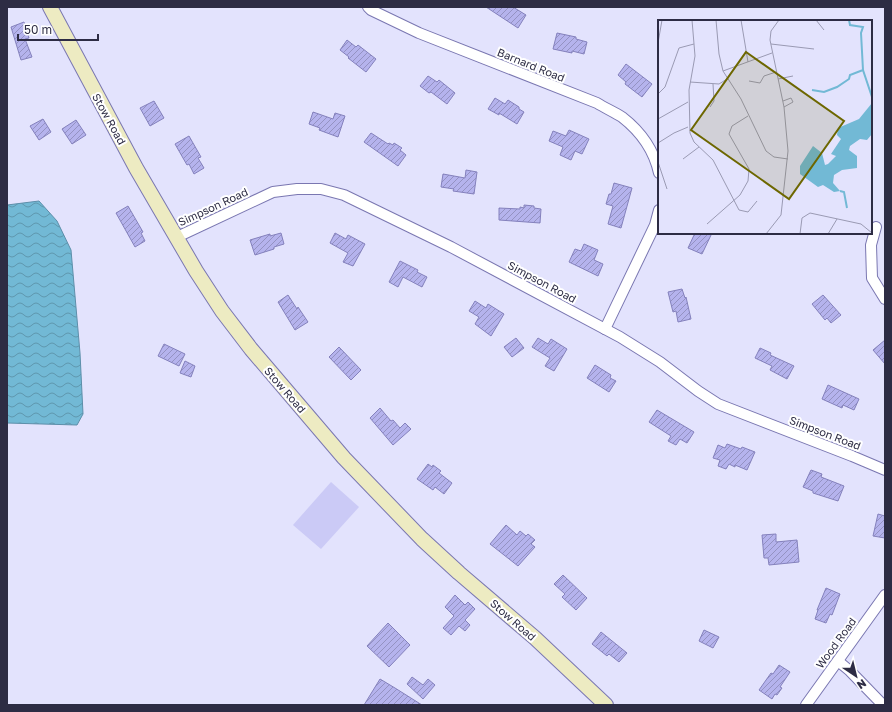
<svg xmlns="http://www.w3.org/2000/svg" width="892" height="712" font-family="'Golos Text',sans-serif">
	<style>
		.green { fill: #cbcaf6 }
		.water { fill: url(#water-waves); stroke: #5d8faa }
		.building { fill: url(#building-hatch); stroke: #8481bc }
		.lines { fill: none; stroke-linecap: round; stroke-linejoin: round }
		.street-casing { stroke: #7a77b1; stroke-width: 12 }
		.secondary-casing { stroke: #7a77b1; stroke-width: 16 }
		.street { stroke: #fff; stroke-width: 10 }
		.secondary { stroke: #edebc2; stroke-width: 14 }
		.labels { text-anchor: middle; stroke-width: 4; stroke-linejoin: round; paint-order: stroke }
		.street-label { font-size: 11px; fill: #2d2c44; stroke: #fff }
		.inset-river { fill: none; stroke: #72b9d5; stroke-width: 2 }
		.inset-road { fill: none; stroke: #9a9ab3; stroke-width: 1 }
		.view { fill: #6d6700; fill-opacity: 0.15; stroke: #6d6700; stroke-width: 2 }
		.inset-edge { fill: none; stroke: #2d2c44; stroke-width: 2 }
	</style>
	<defs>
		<pattern id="water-waves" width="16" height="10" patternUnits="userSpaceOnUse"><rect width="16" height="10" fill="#72b9d5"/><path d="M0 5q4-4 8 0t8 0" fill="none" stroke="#5e97ae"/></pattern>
		<pattern id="building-hatch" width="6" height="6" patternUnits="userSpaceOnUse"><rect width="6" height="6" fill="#b5b3ed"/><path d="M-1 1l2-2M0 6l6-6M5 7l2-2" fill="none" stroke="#9492c2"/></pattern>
	</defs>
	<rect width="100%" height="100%" fill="#e3e3fd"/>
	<path class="green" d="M331,482l28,25 -38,42 -28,-24z"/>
	<path class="water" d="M39,201l18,20 14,29 9,103 3,61 -6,11 -70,-2v-218z"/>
	<g class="building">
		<path d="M486,7h27l13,8 -8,13z"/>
		<path d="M24,22l5,16 -4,1 7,18 -11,3 -10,-33z"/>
		<path d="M557,33l19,4v2l11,3 -3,12 -12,-3v2l-19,-4z"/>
		<path d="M347,40l9,7 2,-2 18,14 -10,13 -18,-14 1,-1 -9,-7z"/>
		<path d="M626,64l26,20 -10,13 -17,-13 1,-2 -8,-7z"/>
		<path d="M428,76l9,6 2,-2 16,13 -8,11 -16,-12 -2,1 -9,-7z"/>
		<path d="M495,98l10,6 3,-4 11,7v2l5,3 -7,12 -18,-11v2l-11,-6z"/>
		<path d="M154,101l10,17 -14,8 -10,-18z"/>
		<path d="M313,112l20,7 2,-6 10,3 -7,21 -19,-7 1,-2 -11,-4z"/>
		<path d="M43,119l8,13 -12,8 -9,-14z"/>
		<path d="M76,120l10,15 -14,9 -10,-15z"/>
		<path d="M569,130l20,9 -7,15 -7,-3 -4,9 -11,-5 3,-8 -14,-6 4,-10 13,5z"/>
		<path d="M371,133l17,11 1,-1 4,2 1,-2 8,5 -2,2 6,5 -8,11 -34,-24z"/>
		<path d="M189,136l12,21 -3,1 6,10 -10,6 -5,-10 -2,1 -12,-21z"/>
		<path d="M466,170l11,2 -3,22 -21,-3 1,-2 -13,-2 2,-13 22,4z"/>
		<path d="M614,183l18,5 -11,40 -13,-4 5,-18 -7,-2 3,-10h2z"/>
		<path d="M524,205l10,1v2l7,1 -1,14 -41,-3v-12l21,1v-2l4,1z"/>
		<path d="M128,206l15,26 -2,1 4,8 -10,6 -19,-34z"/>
		<path d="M281,233l3,11 -10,3v2l-19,6 -5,-15 20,-6v2z"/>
		<path d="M335,233l11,6 2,-4 17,9 -12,22 -10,-4 5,-9 -18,-10z"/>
		<path d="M695,233h17l-10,21 -14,-6z"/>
		<path d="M584,244l14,6 -4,10 9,4 -5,12 -29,-14 6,-13 6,2z"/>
		<path d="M400,261l18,9 -1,2 10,5 -5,10 -19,-10 -5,10 -9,-5z"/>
		<path d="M682,289l3,9 1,-1 5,22 -13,3 -2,-11 -3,1 -5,-20z"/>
		<path d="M288,295l9,14 1,-2 10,15 -13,8 -17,-28z"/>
		<path d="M823,295l18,20 -10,8 -4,-5 -2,2 -13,-16z"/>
		<path d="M475,301l11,7 2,-4 16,10 -13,22 -16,-12 4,-7 -10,-6z"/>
		<path d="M516,338l8,10 -12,9 -8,-10z"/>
		<path d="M538,338l10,6 3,-5 16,10 -13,22 -9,-5 5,-8 -18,-11z"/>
		<path d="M885,340v24l-12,-14z"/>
		<path d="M164,344l21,10 -6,12 -21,-10z"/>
		<path d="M339,347l22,23 -10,10 -22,-23z"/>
		<path d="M760,348l11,5 -1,2 24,11 -7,13 -17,-9 2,-4 -17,-8z"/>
		<path d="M185,361l10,5 -4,11 -11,-4z"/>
		<path d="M595,365l16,10 -1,3 6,3 -7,11 -22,-14z"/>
		<path d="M828,385l31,14 -5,11 -11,-5 -1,3 -20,-9z"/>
		<path d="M380,408l11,13 2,-1 7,8 5,-5 6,6 -18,16 -23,-27z"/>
		<path d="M657,410l37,22 -7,11 -7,-4 -4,6 -8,-4 3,-5 -22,-14z"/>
		<path d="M727,444l14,5 1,-2 13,5 -8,18 -12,-5v2l-6,-3 -3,5 -8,-3 2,-6 -7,-2 5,-13 7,3z"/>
		<path d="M428,464l4,3 1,-2 8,6 -2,2 13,10 -8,11 -9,-7 -2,3 -16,-11z"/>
		<path d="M811,470l11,4 -1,3 23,9 -6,15 -25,-8v-2l-10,-4z"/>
		<path d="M878,514l7,2v22l-12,-2z"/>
		<path d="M506,525l11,10 3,-4 6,5 2,-2 7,6 -4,4 4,3 -17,19 -28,-22z"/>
		<path d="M776,534v8l21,-2 2,22 -30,3 -1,-7h-4l-2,-23z"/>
		<path d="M563,575l24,23 -11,12 -14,-13 3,-3 -11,-10z"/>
		<path d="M826,588l14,6 -8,21 -2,-1 -4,9 -11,-4 3,-9h-1z"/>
		<path d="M455,595l10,10 3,-3 7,7 -10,11 5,5 -5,6 -6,-5 -8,9 -8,-7 11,-12 -9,-9z"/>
		<path d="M388,623l22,22 -21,22 -22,-21z"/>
		<path d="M704,630l15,7 -6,11 -14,-7z"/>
		<path d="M601,632l26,21 -8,9 -10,-8 -2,2 -15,-12z"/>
		<path d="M779,665l11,7 -10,15 2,1 -5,7 -2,-1 -3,5 -13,-9 12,-17 2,1z"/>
		<path d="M412,677l11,8 5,-6 7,6 -12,14 -16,-15z"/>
		<path d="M380,679l15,9 27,17h-58z"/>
	</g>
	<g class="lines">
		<g class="street-casing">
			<g id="street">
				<path d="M368,7l3,3 48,23 178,70c8,5 17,9 25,14 18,14 32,33 37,56"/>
				<path d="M876,227l-5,18 1,33 13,21"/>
				<path d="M177,237l96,-45 24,-3h24l23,6 107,52 169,90 40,25 38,29 20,13 134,52 33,14"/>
				<path d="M605,329l50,-104 4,-15"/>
				<path d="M838,661l12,10 33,34"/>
				<path d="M806,705l79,-110"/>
			</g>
		</g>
		<g class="secondary-casing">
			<path id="secondary" d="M50,7l86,161 60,103 26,40 29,38 93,109 78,81 37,34 76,65 71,67"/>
		</g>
		<use href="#street" class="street"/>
		<use href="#secondary" class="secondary"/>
	</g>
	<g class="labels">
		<g class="street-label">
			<text transform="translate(531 65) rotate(22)" y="4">Barnard Road</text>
			<text transform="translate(109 119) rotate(61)" y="4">Stow Road</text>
			<text transform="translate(213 207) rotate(-25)" y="4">Simpson Road</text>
			<text transform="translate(542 282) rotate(28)" y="4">Simpson Road</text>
			<text transform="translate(285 390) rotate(49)" y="4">Stow Road</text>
			<text transform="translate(825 433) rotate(21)" y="4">Simpson Road</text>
			<text transform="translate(513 620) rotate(41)" y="4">Stow Road</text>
			<text transform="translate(836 643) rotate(-54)" y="4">Wood Road</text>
		</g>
	</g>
	<g transform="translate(658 20)">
		<rect width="214" height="214" fill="#e3e3fd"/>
		<path d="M214,83v31l-5,6 -7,-1 -10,7 -1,4 8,6v12l-15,2 -8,5 -1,8 7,8 -6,1 -11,-7 -5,2 -18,-13v-8l13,-20 9,7 3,12 3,-1 8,-8 -5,-2 10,-15 -4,-4 1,-7 21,-9z" fill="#72b9d5"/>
		<path class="inset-river" d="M191,0l1,5 13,2 -2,6 2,37 9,27M154,70l12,2 13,-5 12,-8 1,-4 13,-5M182,171l4,1 3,16"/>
		<path class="inset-road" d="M34,0l3,36 -6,34 1,43 4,9 19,18 26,50 9,2 9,-11M58,0l3,34 4,17 18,28 25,52 8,6 14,2M83,0l7,42M158,0l8,10M0,23l4,-23M113,24l43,5M65,51l49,-18M120,59l15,-3M91,61l11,2 4,-7 12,-4M32,62l29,2 8,-5M0,74l7,-7 14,-39 15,-4M125,81l8,-3 2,4 -9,5M52,87l4,-6 -1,-17M0,99l30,-17M0,123l16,-10 14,-6M25,139l16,-12M0,142l9,27M49,204l33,-29 8,-14 1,-12 -20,-35 3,-8 16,-10M108,214l15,-19 7,-64 -4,-44 -14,-67 1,-9 8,-11M142,214l2,-16 8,-5 51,11 11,9M170,214l9,-15"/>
		<path class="view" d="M88,32l98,69 -55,78 -98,-69z"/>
		<rect width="214" height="214" class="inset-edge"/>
	</g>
	<rect width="892" height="712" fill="none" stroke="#2d2c44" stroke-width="16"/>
	<g transform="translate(856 676) rotate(145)" stroke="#ffffff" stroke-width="3" paint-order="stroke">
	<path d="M0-3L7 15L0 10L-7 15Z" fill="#2d2c44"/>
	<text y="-6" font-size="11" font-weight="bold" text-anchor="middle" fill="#2d2c44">N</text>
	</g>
	<path d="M18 34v6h80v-6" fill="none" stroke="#2d2c44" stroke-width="2"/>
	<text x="24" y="34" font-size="12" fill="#2d2c44" stroke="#ffffff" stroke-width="3" paint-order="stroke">50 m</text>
</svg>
